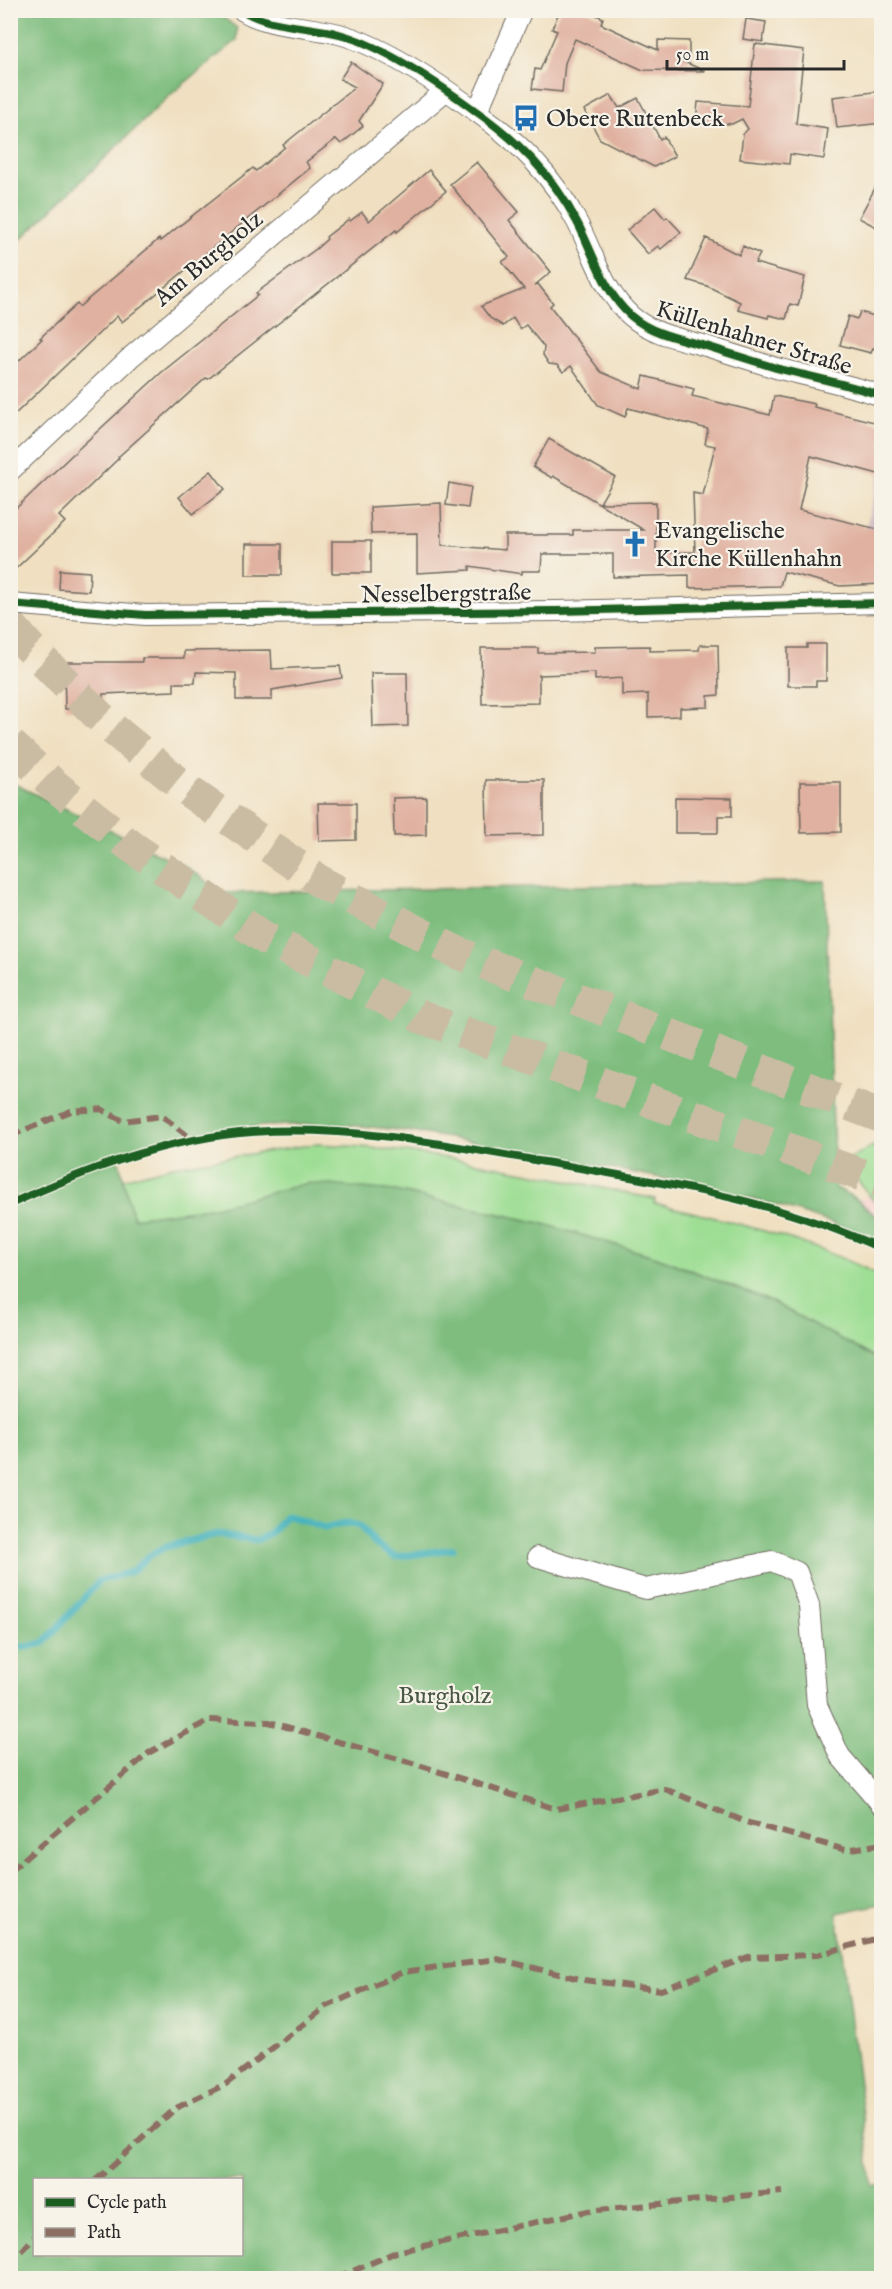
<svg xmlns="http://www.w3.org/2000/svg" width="892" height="2289" font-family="'IM FELL English',serif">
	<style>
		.built { fill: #f7d0ce }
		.industrial { fill: #d2bec4 }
		.green { fill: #9ede94; stroke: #648460; stroke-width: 1.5 }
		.forest { fill: #7ebd7e; stroke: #547454; stroke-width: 1.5; fill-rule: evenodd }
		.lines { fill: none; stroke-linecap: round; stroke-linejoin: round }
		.stream { stroke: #41b1bb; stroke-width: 7 }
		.building { fill: #e0b1a0 }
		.highway-tunnel { stroke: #c9bca3; stroke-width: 33; stroke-dasharray: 33 16; stroke-linecap: butt }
		.street-casing { stroke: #706a60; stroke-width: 22 }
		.street { stroke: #fff; stroke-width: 20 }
		.quiet { stroke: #8d6e63; stroke-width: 6; stroke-dasharray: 12 6; stroke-linecap: butt }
		.cycleway-casing { stroke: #f7f3e8; stroke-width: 11 }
		.cycleway { stroke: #1b5e20; stroke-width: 8 }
		.labels { text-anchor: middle; stroke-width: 4.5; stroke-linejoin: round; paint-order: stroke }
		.poi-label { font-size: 24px; fill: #2b2b2b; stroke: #f7f3e8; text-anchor: start }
		.street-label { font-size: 24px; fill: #2b2b2b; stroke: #f7f3e8 }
		.park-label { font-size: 24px; fill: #485845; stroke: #f7f3e8 }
	</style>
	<rect width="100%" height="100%" fill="#f7f3e8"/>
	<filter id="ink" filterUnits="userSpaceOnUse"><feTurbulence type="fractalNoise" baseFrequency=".0167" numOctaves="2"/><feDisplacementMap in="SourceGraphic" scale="12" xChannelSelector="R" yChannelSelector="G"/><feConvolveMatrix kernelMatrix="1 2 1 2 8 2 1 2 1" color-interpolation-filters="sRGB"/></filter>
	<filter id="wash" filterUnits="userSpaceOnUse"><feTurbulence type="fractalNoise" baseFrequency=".008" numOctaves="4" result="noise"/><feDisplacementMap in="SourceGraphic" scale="24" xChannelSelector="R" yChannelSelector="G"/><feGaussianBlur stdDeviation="1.35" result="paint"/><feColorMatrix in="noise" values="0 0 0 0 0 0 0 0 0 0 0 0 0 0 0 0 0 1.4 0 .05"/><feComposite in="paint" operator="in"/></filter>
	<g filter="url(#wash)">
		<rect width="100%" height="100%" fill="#f0e0c1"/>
		<path class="built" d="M881,1192v29l-23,-21z"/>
		<path class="industrial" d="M881,465v119l-29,2z"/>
		<g class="green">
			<path d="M881,1142v56l-7,3 -31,-39z"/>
			<path d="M316,1144c115,5 227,32 339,55l-1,4c81,19 153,36 227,73v85l-107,-58 -117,-46 -117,-34 -145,-32 -185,17 -77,10 -11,-39 51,-13z"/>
		</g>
		<g class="forest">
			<path d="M11,10l204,1 22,17v12l-68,56 -158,153z"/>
			<path d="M10,782l176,85 37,26 602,-12 10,306 23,13 23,21v22c-98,-44 -205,-63 -311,-82 -52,-9 -104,-21 -156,-29 -94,-14 -206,-9 -297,21l16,65 77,-10 98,-25 87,8 145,32 117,34 117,46 107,58v543l-44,9 35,272 9,-1v94h-870zM34,2180h208v74h-208z"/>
		</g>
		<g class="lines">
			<path class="stream" d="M10,1646l16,1 18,-4 55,-62 32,-9 18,-16 16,-9 52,-13 40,6 15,-8 14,-17 38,13 22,-5 14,3 15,18 20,13 58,-8"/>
		</g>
		<g id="blocks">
			<g class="building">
				<path d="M560,10h25l18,8 -2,6 57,26v-10l31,1v20h-7l23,10 -62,-1 -68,-31 -10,24 -3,29 -30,-3 3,-20 5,1 17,-39 -5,-2z"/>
				<path d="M746,19l20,3 -3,20 -20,-3z"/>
				<path d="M755,44l49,6 -8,74 32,5 -4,30 -34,-5 -1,10 -49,-5 3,-25 5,-5 -6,-10 -10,5 -36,-2 2,-20 50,4z"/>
				<path d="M351,62l32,22 -24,37 4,5 -22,18 -5,-5 -30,23 4,6 -188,154 -5,-6 -107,103v-50l32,-30 -2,-1 37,-34 2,3 80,-68 1,2 93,-73 3,3 29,-24 -2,-2 72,-58 -15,-8z"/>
				<path d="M882,91v32l-45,5 -4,-31z"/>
				<path d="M611,95l8,13 19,-10 22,41 4,-2 11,19 -21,11 -54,-28 -16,-29z"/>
				<path d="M477,162l42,50 -10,8 42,52 -16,13 3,-1 7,9 8,10 -3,3 51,66 40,17 3,-13 50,13 -2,7 78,19 4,-19 41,8 -1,3 68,17v51l-71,-19 -12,54 83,20v54l-42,2 -56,-14 -4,14 -91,2v-13l-76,2v-23h-71l-1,17h-19v3l-52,-8v4l-53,3v-40l-46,1 -1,-27 71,-4 1,42 63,5v-15h68v-5h71l-91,-54 -1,2 -19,-11 16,-28 66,38 -15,26 56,-1v51l39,-1 -2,-59 10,2 12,-49 -10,-2 3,-15 -80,-21 -3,9 -27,-12 -27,-39 -8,6 -6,-7 -8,-1 -6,-9 1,-8 -18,-22 -6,4 -7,-11 -10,8 -13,-8 -9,-12 43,-17 -22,-27 7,-5 -59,-73z"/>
				<path d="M429,170l17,21 -49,41 -1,-2 -188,149 -2,-1 -88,79 1,1 -60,58 6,6 -55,52v-60l65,-62 87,-80 96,-77 -2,-2 60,-44 11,-10 -1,-2 23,-18 1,2 12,-9 7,9z"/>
				<path d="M882,175v55l-23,-12z"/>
				<path d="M655,207l10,12 2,-2 14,15 -20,17 -3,-3 -10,8 -21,-24z"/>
				<path d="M706,238l33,17 4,-9 17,8 -5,9 50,14 -7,29 -8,-2 -4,15 -17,-4 -1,3 -30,-8 2,-8 -33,-16 -20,-6z"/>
				<path d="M860,312l22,6v33l-9,-3 -2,5 -31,-8 8,-29 9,3z"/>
				<path d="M211,471l14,18 -32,25 -14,-17z"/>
				<path d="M449,483l22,4 -3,21 -22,-3z"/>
				<rect x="332" y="541" width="39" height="32"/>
				<rect x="246" y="544" width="36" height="31"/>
				<path d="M60,570l30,2 -1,19 -30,-2z"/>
				<path d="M807,644h19v37h-10v5h-28v-38h19z"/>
				<path d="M700,645h18l1,50 -11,1v11l-28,1v8l-32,1v-23l-26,1v-17l-27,2v-7l-56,2v28l-57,1 -1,-56h57v5l57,-1v-5l55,-1v5l49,-1z"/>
				<path d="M271,650l1,19 68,-3 2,12 -70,12v10h-36v-27l-40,-1 -1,11h-21v8l-71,3v14l-38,1 -1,-47h78v-4h42v-7z"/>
				<path d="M371,673h36l1,53 -35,1z"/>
				<path d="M486,780h58v55l-57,1z"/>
				<path d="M800,782h41v50l-40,1z"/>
				<path d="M426,797v38l-32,1 -1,-38z"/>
				<path d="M675,797l57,1v18h-14v17h-43z"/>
				<path d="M318,803h38v37l-37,1z"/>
			</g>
		</g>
	</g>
	<g filter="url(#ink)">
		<use href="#blocks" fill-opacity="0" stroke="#706a60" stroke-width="1.5"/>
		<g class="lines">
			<g class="highway-tunnel">
				<path d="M10,625l18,21 80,79 83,68 131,90 136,70 424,164"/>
				<path d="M10,744l44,41 78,62 133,91 156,79 226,83 235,82"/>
			</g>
			<g class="street-casing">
				<g id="street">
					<path d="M242,10c25,17 68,16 97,24 45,12 100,50 138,78 42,30 76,64 100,110 16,30 27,71 54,94 21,18 50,23 75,30 23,7 47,15 70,22 35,9 71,16 106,28"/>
					<path d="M477,112l45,-102"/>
					<path d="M10,471l122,-115 313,-265"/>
					<path d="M10,604l135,11 412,-4 325,-8"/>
					<path d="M538,1557l108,32 126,-28 25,11 12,33 8,100 23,51 42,49"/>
				</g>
			</g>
			<use href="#street" class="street"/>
			<g class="quiet">
				<path d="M10,1136l61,-25 30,-2 22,12 39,-5 31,24"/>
				<path d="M10,1871l140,-119 60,-32 59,2 140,40 147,47 109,-20 81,33 100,28 36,-6"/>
				<path d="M96,2180l80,-72 50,-24 101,-78 76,-34 94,-13 87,21 77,10 87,-33 69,-2 65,-18"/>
				<path d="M10,2265l24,-28"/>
				<path d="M337,2278l59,-26 192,-41 194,-19"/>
			</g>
			<g class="cycleway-casing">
				<g id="cycleway">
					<path d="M242,10c25,17 68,16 97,24 45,12 100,50 138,78 42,30 76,64 100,110 16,30 27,71 54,94 21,18 50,23 75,30 23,7 47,15 70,22 35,9 71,16 106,28"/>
					<path d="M10,604l135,11 412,-4 325,-8"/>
					<path d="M10,1204c78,-35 157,-66 242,-72 99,-7 196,13 293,30 113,20 231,37 337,87"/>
				</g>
			</g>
			<use href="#cycleway" class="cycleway"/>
		</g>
	</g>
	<defs>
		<g id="bus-bare" transform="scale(2.07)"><path d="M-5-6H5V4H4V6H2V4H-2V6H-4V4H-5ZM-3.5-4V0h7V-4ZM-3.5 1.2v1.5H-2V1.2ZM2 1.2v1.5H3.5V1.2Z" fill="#1f6fb2" stroke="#f7f3e8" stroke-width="2.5" paint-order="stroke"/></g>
		<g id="church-bare" transform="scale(2.07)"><path d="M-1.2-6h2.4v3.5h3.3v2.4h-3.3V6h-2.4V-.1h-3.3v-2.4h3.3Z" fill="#1f6fb2" stroke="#f7f3e8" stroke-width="2.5" paint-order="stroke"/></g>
	</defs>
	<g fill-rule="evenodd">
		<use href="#bus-bare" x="526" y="118"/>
		<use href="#church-bare" x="635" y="544"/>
	</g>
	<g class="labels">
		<g class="poi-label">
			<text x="546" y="126">Obere Rutenbeck</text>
			<text x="655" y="538">Evangelische<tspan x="655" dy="28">Kirche Küllenhahn</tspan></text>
		</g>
		<g class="street-label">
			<text transform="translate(208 258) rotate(-40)" y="8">Am Burgholz</text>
			<text transform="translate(754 337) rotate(17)" y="8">Küllenhahner Straße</text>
			<text transform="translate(446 593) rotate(-1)" y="8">Nesselbergstraße</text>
		</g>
		<g class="park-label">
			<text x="445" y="1703">Burgholz</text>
		</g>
	</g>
	<rect width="892" height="2289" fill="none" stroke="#f7f3e8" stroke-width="36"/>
	<rect x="33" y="2178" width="210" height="78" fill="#f7f3e8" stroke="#a5a39c" stroke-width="1.5"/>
	<rect x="45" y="2198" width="30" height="9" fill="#1b5e20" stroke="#a5a39c" stroke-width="1.5"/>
	<text x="87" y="2208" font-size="18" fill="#2b2b2b">Cycle path</text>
	<rect x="45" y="2228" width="30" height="9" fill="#8d6e63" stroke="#a5a39c" stroke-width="1.5"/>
	<text x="87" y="2238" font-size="18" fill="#2b2b2b">Path</text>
	<path d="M667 60v9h177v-9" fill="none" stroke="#2b2b2b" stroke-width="3"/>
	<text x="676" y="60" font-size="18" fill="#2b2b2b" stroke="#f7f3e8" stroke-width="4.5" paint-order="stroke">50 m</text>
</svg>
